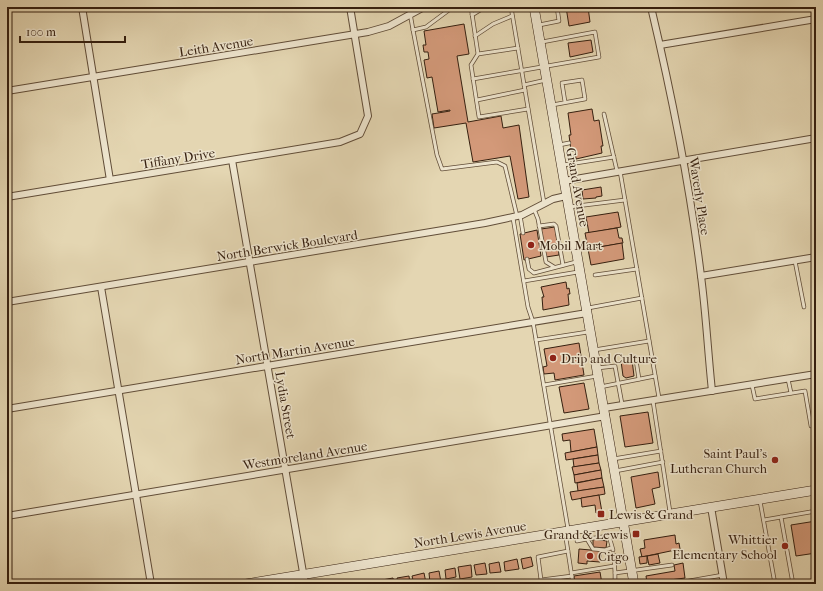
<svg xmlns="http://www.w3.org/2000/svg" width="823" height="591" font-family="'IM FELL French Canon',serif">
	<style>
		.building { fill: #d39979; stroke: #351f0f }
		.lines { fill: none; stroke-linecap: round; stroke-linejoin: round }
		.service-casing { stroke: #614d38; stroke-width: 4.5 }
		.minor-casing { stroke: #614d38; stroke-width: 8 }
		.secondary-casing { stroke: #351f0f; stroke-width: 10 }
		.service { stroke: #ede4cd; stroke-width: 3 }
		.minor { stroke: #ede4cd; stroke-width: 6 }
		.secondary { stroke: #ede4cd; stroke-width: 9 }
		.poi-dot { fill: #8f2418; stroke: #ede4cd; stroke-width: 1.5 }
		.labels { text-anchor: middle; stroke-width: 3; stroke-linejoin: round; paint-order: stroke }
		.street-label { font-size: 13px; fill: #351f0f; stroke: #ede4cd }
		.poi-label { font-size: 13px; fill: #351f0f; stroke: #ede4cd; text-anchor: start }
	</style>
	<rect width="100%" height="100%" fill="#e4d6b2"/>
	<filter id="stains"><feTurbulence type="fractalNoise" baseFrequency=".005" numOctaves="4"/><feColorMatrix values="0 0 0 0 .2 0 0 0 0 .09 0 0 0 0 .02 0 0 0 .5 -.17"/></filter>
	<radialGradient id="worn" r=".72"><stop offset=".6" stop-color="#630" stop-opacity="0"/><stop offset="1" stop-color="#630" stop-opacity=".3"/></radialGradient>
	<g class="building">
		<path d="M566,7h22l2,15 -21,4z"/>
		<path d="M464,24l5,30 -12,2 11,66 33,-6 2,12 16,-3 10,72 -11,2 -8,-43 -37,6 -7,-39 -32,5 -2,-14 18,-3v-1l-12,2 -6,-35 -5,1 -3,-18 5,-1 -1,-7h-4l-1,-7h3l-2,-14z"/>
		<path d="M591,40l2,12 -23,5 -2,-14z"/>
		<path d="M592,109l2,12 5,-1 4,26h-2l1,7 -26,6 -1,-8h-4l-2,-16h2l-3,-22z"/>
		<path d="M601,187l1,9 -6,1v1l-13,1 -1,-9z"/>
		<path d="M618,212l3,15 -32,6 -3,-16z"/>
		<path d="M555,227l4,28 -13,2 -5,-28z"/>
		<path d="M617,228l2,10h3l1,5 -35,6 -3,-16z"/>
		<path d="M537,230l4,26 -17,4 -4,-26z"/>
		<path d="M622,243l2,16 -33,6 -3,-16z"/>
		<path d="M566,282l1,7 2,-1 1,6h-2l1,11 -26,5 -1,-13h2l-3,-10z"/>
		<path d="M579,343l5,32 -29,5 -1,-7 -10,1 -1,-7 4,-1 -3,-17z"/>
		<path d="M632,360l2,16 -8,2 -3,-2 -2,-15z"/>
		<path d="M584,383l5,26 -25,4 -5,-26z"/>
		<path d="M648,412l5,31 -28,4 -5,-31z"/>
		<path d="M594,429l3,18 -26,5 -1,-12 -7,1 -1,-7z"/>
		<path d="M597,447l1,8 -32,5 -1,-7z"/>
		<path d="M598,455l1,8 -25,4 -1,-8z"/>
		<path d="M599,463l2,7 -27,5 -2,-8z"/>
		<path d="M601,470l1,8 -27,5 -1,-8z"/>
		<path d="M658,472l2,15 -8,2 3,15 -19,4 -5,-31z"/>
		<path d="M602,478l2,9 -26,4 -1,-8z"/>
		<path d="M604,487l1,7 -33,6 -2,-8z"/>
		<path d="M599,495l3,17 -6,1 -1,-8 -13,2 -1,-9z"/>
		<path d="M816,521v32l-20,3 -5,-31z"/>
		<path d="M675,535l1,9 3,-1 1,6 -38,8 -2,-8 5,-1 -1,-8z"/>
		<path d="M593,539l14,2 -1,7 -13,-1z"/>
		<path d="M579,549l23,2 -2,11 -13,-1v3l-9,-1z"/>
		<path d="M658,554l2,9 -11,2 -2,-9z"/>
		<path d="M647,556v7l-7,1 -1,-7z"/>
		<path d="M531,557l2,9 -10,3 -2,-10z"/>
		<path d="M517,559l2,10 -14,2 -1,-9z"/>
		<path d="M816,559v23h-1l-3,-22z"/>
		<path d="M499,562l2,10 -11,1 -1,-9z"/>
		<path d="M485,563l2,11 -11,1 -2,-10z"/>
		<path d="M683,563l2,15 -38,5 -1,-7 29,-5 -1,-6z"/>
		<path d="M471,565l1,12 -12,2 -2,-12z"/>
		<path d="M455,568l1,9 -10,2 -1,-9z"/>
		<path d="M439,571l2,11 -11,1 -1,-10z"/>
		<path d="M600,572l2,12h-27l-1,-8z"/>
		<path d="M424,573l2,10 -12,1 -2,-8z"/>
		<path d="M409,576l1,8h-12l-1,-6z"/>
		<path d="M393,578l1,6h-12v-4z"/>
	</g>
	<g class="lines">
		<g class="service-casing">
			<g id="service">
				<path d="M409,7l4,23 13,-3 27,-20"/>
				<path d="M471,7l7,47 -7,11 8,52 49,-8"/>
				<path d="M511,7l33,196"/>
				<path d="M472,15l13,-8"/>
				<path d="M539,25l20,-4 -2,-14"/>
				<path d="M413,30l24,125 5,14 55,-7 8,4 12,50"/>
				<path d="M475,36l18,-12 19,-8"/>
				<path d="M478,54l40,-6"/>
				<path d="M473,79l126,-22 -4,-25 -53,10"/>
				<path d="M524,85l22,-5"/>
				<path d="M477,100l48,-10"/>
				<path d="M552,105l33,-6 -3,-19 -20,3 3,19"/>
				<path d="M604,114l13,57"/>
				<path d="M559,145l10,-2"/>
				<path d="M563,165l51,-8"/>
				<path d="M620,171l39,227"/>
				<path d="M569,207l56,-7"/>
				<path d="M534,209l4,10 8,43 8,5"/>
				<path d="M520,215l3,18"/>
				<path d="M513,218l15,89 5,15 35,207"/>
				<path d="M539,226l15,-2 2,2 7,39"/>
				<path d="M527,259l2,10 5,4 42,-11"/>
				<path d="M795,261l9,46"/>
				<path d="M595,275l42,-6"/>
				<path d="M524,281l54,-9"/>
				<path d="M588,308l54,-10"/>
				<path d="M536,340l52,-8"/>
				<path d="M594,350l55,-9"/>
				<path d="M597,368l18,-2 7,38"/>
				<path d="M639,379l-3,-19 16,-2"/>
				<path d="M788,379l3,14"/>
				<path d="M544,385l53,-9"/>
				<path d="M752,385l3,14 50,-8 6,35h5"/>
				<path d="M600,387l55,-11"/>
				<path d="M653,401l17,111"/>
				<path d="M613,459l48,-8"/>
				<path d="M615,471l48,-9"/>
				<path d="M760,501l15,83"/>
				<path d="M781,517l12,67"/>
				<path d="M764,520l52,-9"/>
				<path d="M584,530l3,9 22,-3 4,14"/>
				<path d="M565,532l8,52"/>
				<path d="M577,541l10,-2 6,10 12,1 6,-2"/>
				<path d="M568,551l-30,6 3,23 31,-4"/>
				<path d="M614,555l1,18 57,-8"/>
				<path d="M571,573l43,-7"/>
				<path d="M615,573v11"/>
				<path d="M688,584l1,-3 34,-6"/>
			</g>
		</g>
		<g class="minor-casing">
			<g id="minor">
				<path d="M82,7l28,173"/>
				<path d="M651,7c21,89 39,179 50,269 5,38 7,77 11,115"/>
				<path d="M660,45l156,-26"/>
				<path d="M7,91l361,-59 21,-6 35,-19"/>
				<path d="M232,160l73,424"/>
				<path d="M564,181l252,-43"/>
				<path d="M7,197l333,-55 20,-8 8,-18 -18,-109"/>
				<path d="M701,276l115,-19"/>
				<path d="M101,287l50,297"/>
				<path d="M7,302l478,-79 37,-8 31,-16 13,-3"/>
				<path d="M604,408l212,-34"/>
				<path d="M7,409l580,-96"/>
				<path d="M711,507l13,77"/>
				<path d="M7,516l599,-100"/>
			</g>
		</g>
		<g class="secondary-casing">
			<g id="secondary">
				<path d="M534,7l100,577"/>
				<path d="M246,584l570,-94"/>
			</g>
		</g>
		<use href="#service" class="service"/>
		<use href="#minor" class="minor"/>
		<use href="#secondary" class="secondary"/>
	</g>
	<g class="poi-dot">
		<circle cx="531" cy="245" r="4"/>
		<circle cx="553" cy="358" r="4"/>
		<circle cx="775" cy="460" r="4"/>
		<rect x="597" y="510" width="8" height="8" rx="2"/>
		<rect x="632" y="530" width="8" height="8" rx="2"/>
		<circle cx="785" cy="546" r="4"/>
		<circle cx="590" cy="556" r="4"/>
	</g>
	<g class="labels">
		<g class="street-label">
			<text transform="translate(216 46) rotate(-9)" y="5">Leith Avenue</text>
			<text transform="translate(178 158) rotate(-9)" y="5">Tiffany Drive</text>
			<text transform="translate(578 187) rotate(80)" y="5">Grand Avenue</text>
			<text transform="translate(700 196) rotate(81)" y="5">Waverly Place</text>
			<text transform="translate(287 245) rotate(-9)" y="5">North Berwick Boulevard</text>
			<text transform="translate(295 350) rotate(-9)" y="5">North Martin Avenue</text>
			<text transform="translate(286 405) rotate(80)" y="5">Lydia Street</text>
			<text transform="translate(305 455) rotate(-9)" y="5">Westmoreland Avenue</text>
			<text transform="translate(470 534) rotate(-9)" y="5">North Lewis Avenue</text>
		</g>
		<g class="poi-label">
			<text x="539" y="250">Mobil Mart</text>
			<text x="561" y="363">Drip and Culture</text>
			<text x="767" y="458" text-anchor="end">Saint Paul's<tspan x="767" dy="15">Lutheran Church</tspan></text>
			<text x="609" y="519">Lewis &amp; Grand</text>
			<text x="628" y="539" text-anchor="end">Grand &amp; Lewis</text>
			<text x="777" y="544" text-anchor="end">Whittier<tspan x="777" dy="15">Elementary School</tspan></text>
			<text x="598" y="561">Citgo</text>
		</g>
	</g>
	<rect width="823" height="591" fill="none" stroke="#e4d6b2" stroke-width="24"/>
	<rect x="8" y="8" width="807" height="575" fill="none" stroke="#351f0f" stroke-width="2"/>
	<rect x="12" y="12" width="799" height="567" fill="none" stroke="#351f0f"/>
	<path d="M20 36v6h105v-6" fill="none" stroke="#351f0f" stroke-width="2"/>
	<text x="26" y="36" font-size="12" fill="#351f0f" stroke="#ede4cd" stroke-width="3" paint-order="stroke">100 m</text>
	<rect width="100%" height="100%" filter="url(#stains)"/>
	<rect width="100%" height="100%" fill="url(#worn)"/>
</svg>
